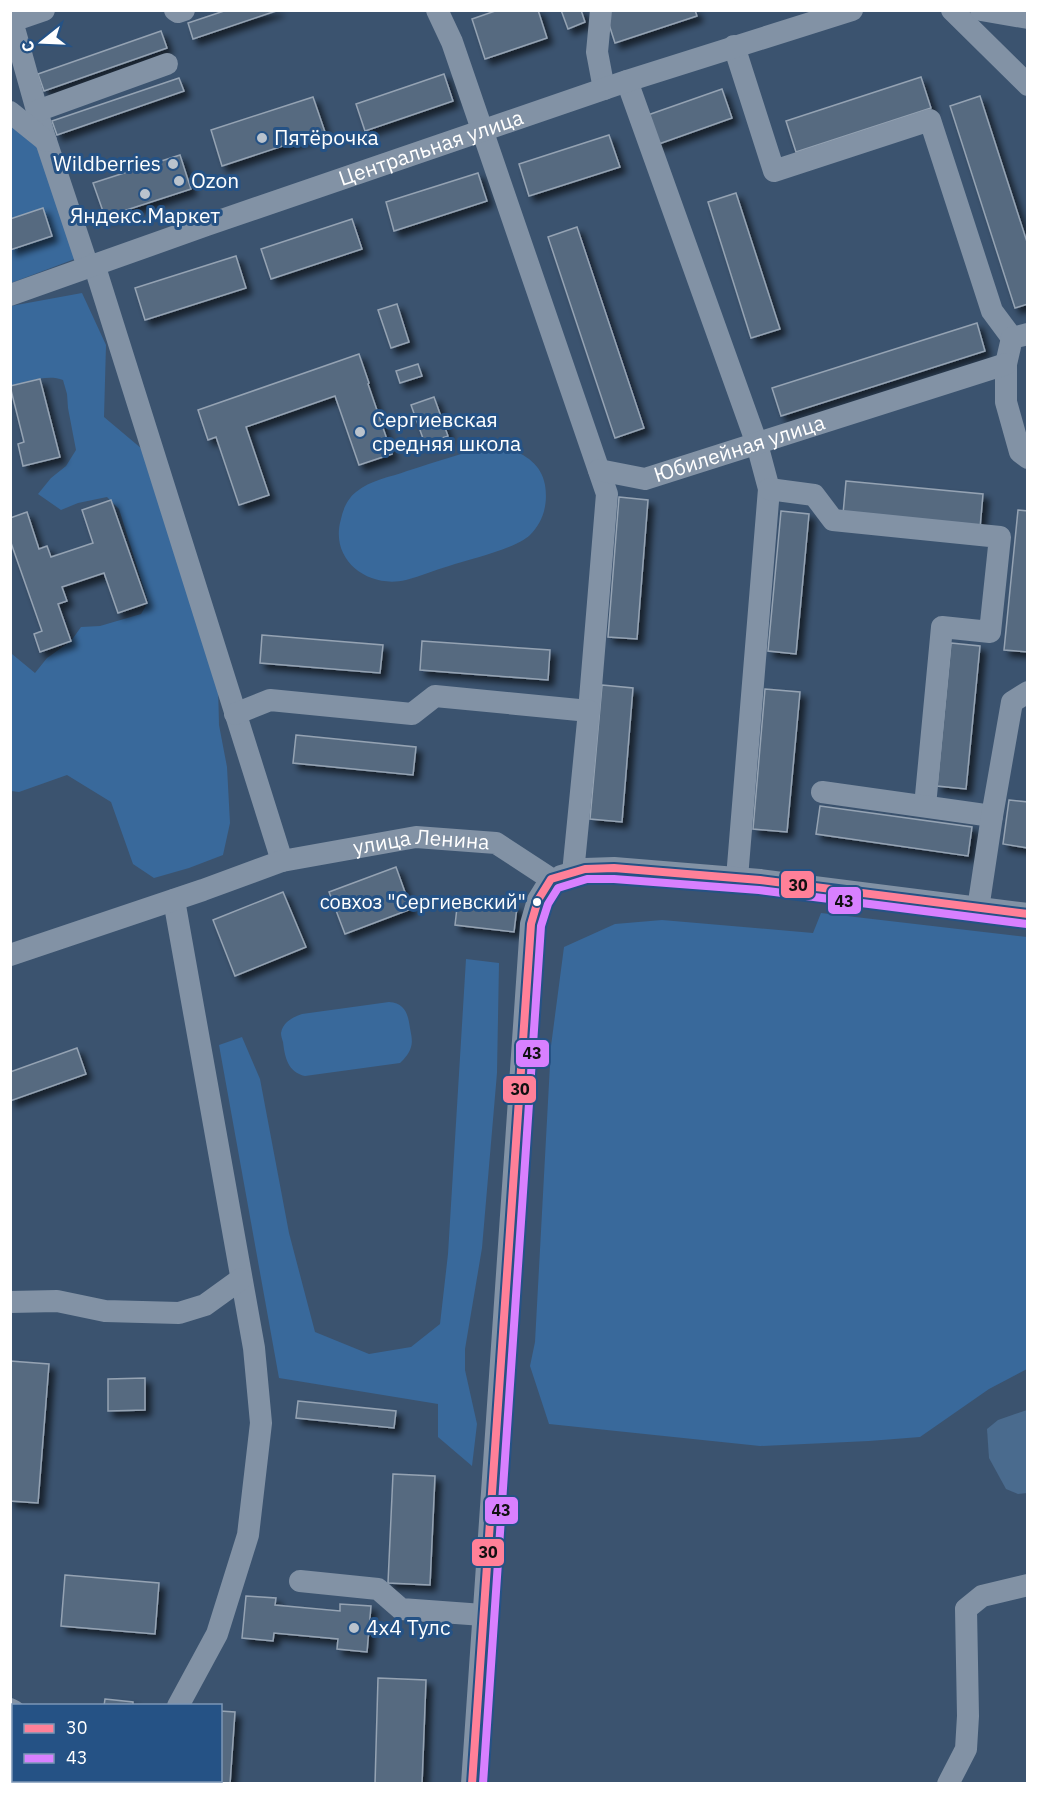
<svg xmlns="http://www.w3.org/2000/svg" width="1038" height="1794" font-family="'IBM Plex Sans',sans-serif">
	<style>
		.green { fill: #39699b }
		.water { fill: #4a6b8e }
		.building { fill: #566a80; stroke: #95a3b3; stroke-width: 1.5; filter: url(#shadow) }
		.lines { fill: none; stroke-linecap: round; stroke-linejoin: round }
		.minor { stroke: #8292a5; stroke-width: 22 }
		.bus-1-casing { stroke: #255285; stroke-width: 12 }
		.bus-2-casing { stroke: #255285; stroke-width: 12 }
		.bus-1 { stroke: #ff8098; stroke-width: 8 }
		.bus-2 { stroke: #d880ff; stroke-width: 8 }
		.poi-dot { fill: #bac3cd; stroke: #255285; stroke-width: 2 }
		.bus-dot { fill: #fff; stroke: #255285; stroke-width: 2 }
		.labels { text-anchor: middle; stroke-width: 6; stroke-linejoin: round; paint-order: stroke }
		.bus-label { font-size: 20px; fill: #fff; stroke: #255285; text-anchor: end }
		.poi-label { font-size: 21px; fill: #fff; stroke: #255285; text-anchor: start }
		.street-label { font-size: 21px; fill: #fff; stroke: #255285 }
		.line-badge { stroke: #255285; stroke-width: 2 }
		.pale-badge-label { font-size: 16px; text-anchor: middle; font-weight: bold; fill: #111 }
	</style>
	<defs>
		<filter id="shadow"><feDropShadow dx="5.5" dy="5.5" stdDeviation="3" flood-color="#0009"/></filter>
	</defs>
	<rect width="100%" height="100%" fill="#3b536f"/>
	<g class="green">
		<path d="M11,119l28,25 41,113 -69,26v-33l41,-14 -9,-27 -32,10z"/>
		<path d="M82,293l24,52 -2,72 38,32 76,235 1,41 8,42 3,56 -7,32 -34,13 -35,10 -21,-14 -22,-62 -44,-27 -48,17 -8,-1 -1,-143 2,6 23,19 12,-15 24,-17 10,-14 19,-1 41,-12 7,-12 -29,-93 -12,-12 -29,6 -17,7 -23,-16 13,-16 15,-12 10,-16 -8,-42 -1,-14 -4,-14c-16,-6 -36,2 -52,6v-80z"/>
		<path d="M499,446c20,5 42,15 46,39 3,18 -1,36 -15,50 -15,14 -60,24 -81,31 -14,4 -28,10 -43,14 -38,9 -77,-20 -65,-61 2,-10 7,-21 15,-27 14,-12 35,-15 51,-21 30,-9 60,-21 92,-25z"/>
		<path d="M821,913l206,24v432l-38,20 -69,48 -51,4 -109,5 -211,-22 -19,-58 5,-24 16,-296 13,-99 51,-23 47,-4 151,13z"/>
		<path d="M466,959l33,4 -2,110 -15,175 -17,101v21l12,54 -5,42 -34,-29v-33l-159,-26 -60,-333 23,-8 18,42 29,154 26,99 54,22 42,-7 29,-23 8,-70z"/>
		<path d="M389,1002c16,1 19,12 21,26 1,6 3,13 1,19 -2,7 -6,11 -11,16l-95,13c-17,-4 -20,-18 -22,-34 -1,-3 -2,-6 -2,-9 2,-11 12,-16 21,-19z"/>
	</g>
	<path class="water" d="M1027,1410v83l-9,1 -12,-5 -17,-31 -2,-29 11,-9z"/>
	<g class="building">
		<path d="M227,10h52l-86,29 -5,-16z"/>
		<path d="M498,10h40l9,28 -62,21 -13,-40z"/>
		<path d="M561,10h20l4,12 -17,7z"/>
		<path d="M610,10h85l2,6 -82,27 -10,-31z"/>
		<path d="M161,31l6,17 -123,43 -6,-17z"/>
		<path d="M444,74l9,27 -88,30 -9,-27z"/>
		<path d="M921,77l10,31 -135,44 -10,-31z"/>
		<path d="M179,78l5,13 -127,44 -5,-14z"/>
		<path d="M722,89l10,29 -76,27 -11,-29z"/>
		<path d="M980,96l48,149v59l-13,4 -65,-202z"/>
		<path d="M313,97l12,35 -103,34 -11,-36z"/>
		<path d="M609,135l11,32 -91,29 -10,-32z"/>
		<path d="M180,155l11,34 -86,28 -12,-34z"/>
		<path d="M478,173l9,28 -93,30 -8,-29z"/>
		<path d="M736,193l44,136 -29,9 -43,-136z"/>
		<path d="M43,208l9,28 -42,14v-31z"/>
		<path d="M352,219l10,30 -91,30 -10,-30z"/>
		<path d="M577,227l67,201 -29,10 -67,-201z"/>
		<path d="M236,256l10,32 -101,32 -10,-32z"/>
		<path d="M397,304l12,38 -18,6 -13,-38z"/>
		<path d="M977,323l8,28 -204,65 -9,-28z"/>
		<path d="M359,354l10,29 -1,1 24,70 -33,11 -24,-69 -89,31 23,68 -30,10 -23,-68 -8,3 -10,-30z"/>
		<path d="M418,364l4,12 -22,7 -4,-12z"/>
		<path d="M40,379l20,78 -37,9 -5,-22 6,-2 -14,-56z"/>
		<path d="M434,397l14,39 -23,8 -14,-39z"/>
		<path d="M846,481l137,13 -3,34 -137,-14z"/>
		<path d="M619,497l29,3 -11,139 -29,-2z"/>
		<path d="M111,500l36,103 -29,10 -14,-40 -42,14 5,14 -9,3 13,37 -31,11 -6,-18 8,-3 -32,-91v-22l17,-6 12,37 8,-3 4,11 42,-14 -11,-33z"/>
		<path d="M1018,510l10,1v141l-24,-2z"/>
		<path d="M781,511l28,3 -13,140 -28,-3z"/>
		<path d="M262,635l121,10 -3,28 -120,-10z"/>
		<path d="M422,641l128,9 -2,30 -128,-10z"/>
		<path d="M951,643l29,3 -14,143 -29,-3z"/>
		<path d="M602,685l31,3 -11,134 -32,-3z"/>
		<path d="M765,689l35,3 -13,140 -34,-3z"/>
		<path d="M296,735l120,12 -3,28 -120,-12z"/>
		<path d="M1009,800l19,2v46l-25,-4z"/>
		<path d="M820,806l152,21 -4,29 -152,-22z"/>
		<path d="M396,867l15,42 -66,25 -16,-42z"/>
		<path d="M283,892l23,55 -71,29 -22,-56z"/>
		<path d="M458,899l59,8 -3,25 -59,-7z"/>
		<path d="M77,1048l9,26 -76,27v-29z"/>
		<path d="M10,1361l39,3 -11,139 -28,-2z"/>
		<path d="M145,1378v32l-37,1v-32z"/>
		<path d="M298,1401l98,10 -2,17 -98,-10z"/>
		<path d="M393,1474l42,2 -5,109 -42,-2z"/>
		<path d="M65,1575l94,8 -4,51 -94,-8z"/>
		<path d="M246,1596l30,2 -1,7 65,6v-7l31,2 -4,46 -30,-3 1,-10 -64,-6 -1,8 -31,-3z"/>
		<path d="M378,1678l48,2 -4,104h-47z"/>
		<path d="M105,1699l28,3v4h-29z"/>
		<path d="M220,1711l15,1 -5,72h-31v-4h21z"/>
	</g>
	<g class="lines">
		<g class="minor">
			<path d="M44,10l-32,11 31,111 45,135"/>
			<path d="M175,10l3,2 6,-2"/>
			<path d="M437,10l15,32 155,452 -18,217"/>
			<path d="M601,10l-4,42 7,37"/>
			<path d="M952,10l76,75"/>
			<path d="M981,10l47,8"/>
			<path d="M734,46l40,125 156,-51 62,191 20,27"/>
			<path d="M627,81l130,363 12,45 -32,389"/>
			<path d="M37,111l130,-47"/>
			<path d="M10,112l36,29"/>
			<path d="M94,264l188,597"/>
			<path id="s1" d="M10,295l197,-70 420,-144 225,-71"/>
			<path d="M1028,334l-16,4 -6,26v38l14,50 8,6"/>
			<path id="s2" d="M599,470l46,9 361,-115"/>
			<path d="M769,489l45,6 19,25 167,17 -10,95 -48,-5 -17,179"/>
			<path d="M235,714l35,-14 142,14 23,-18 154,15 -16,162"/>
			<path d="M822,792l170,24"/>
			<path d="M561,876l24,-7 29,-1 146,12 268,34"/>
			<path d="M174,900l80,448 7,75 -13,112 -31,99 -39,72"/>
			<path d="M978,909l14,-93 20,-114 16,-10"/>
			<path id="s3" d="M10,955l193,-65 79,-29 134,-24 80,6 55,36"/>
			<path d="M10,1302l47,-1 48,10 74,2 26,-8 36,-26"/>
			<path d="M300,1581l78,8 23,20 82,6"/>
			<path d="M10,1709l4,2"/>
			<path d="M67,1780l2,4"/>
			<path d="M157,1784l1,-4"/>
			<path d="M472,1784l59,-860 7,-24 13,-21"/>
			<path d="M948,1784l18,-35 2,-33 -2,-107 16,-13 46,-11"/>
		</g>
		<g class="bus-1-casing">
			<path id="bus-1" d="M472,1784l59,-860 7,-24 13,-21 34,-10 29,-1 146,12 268,34"/>
		</g>
		<g class="bus-2-casing">
			<path id="bus-2" d="M483,1784l58,-858 7,-22 10,-16 29,-9h27l145,11 268,34"/>
		</g>
		<use href="#bus-1" class="bus-1"/>
		<use href="#bus-2" class="bus-2"/>
	</g>
	<g class="poi-dot">
		<circle cx="262" cy="138" r="6"/>
		<circle cx="173" cy="164" r="6"/>
		<circle cx="179" cy="181" r="6"/>
		<circle cx="145" cy="194" r="6"/>
		<circle cx="360" cy="432" r="6"/>
		<circle cx="354" cy="1628" r="6"/>
	</g>
	<circle class="bus-dot" cx="537" cy="902" r="5"/>
	<g class="labels">
		<g class="bus-label">
			<text x="526" y="909">совхоз "Сергиевский"</text>
		</g>
		<g class="poi-label">
			<text x="274" y="145">Пятёрочка</text>
			<text x="161" y="171" text-anchor="end">Wildberries</text>
			<text x="191" y="188">Ozon</text>
			<text x="145" y="223" text-anchor="middle">Яндекс.Маркет</text>
			<text x="372" y="427">Сергиевская<tspan x="372" dy="24">средняя школа</tspan></text>
			<text x="366" y="1635">4x4 Тулс</text>
		</g>
		<g class="street-label">
			<text dy="7" stroke="none"><textPath href="#s1" startOffset="446">Центральная улица</textPath></text>
			<text dy="7" stroke="none"><textPath href="#s2" startOffset="146">Юбилейная улица</textPath></text>
			<text dy="7" stroke="none"><textPath href="#s3" startOffset="429">улица Ленина</textPath></text>
		</g>
	</g>
	<g class="line-badge">
		<rect x="780" y="870" width="35" height="29" rx="6" fill="#ff8098"/>
		<rect x="827" y="886" width="35" height="29" rx="6" fill="#d880ff"/>
		<rect x="515" y="1039" width="35" height="29" rx="6" fill="#d880ff"/>
		<rect x="502" y="1075" width="35" height="29" rx="6" fill="#ff8098"/>
		<rect x="484" y="1496" width="35" height="29" rx="6" fill="#d880ff"/>
		<rect x="471" y="1538" width="34" height="29" rx="6" fill="#ff8098"/>
	</g>
	<g class="pale-badge-label">
		<text x="798" y="891">30</text>
		<text x="844" y="907">43</text>
		<text x="532" y="1059">43</text>
		<text x="520" y="1095">30</text>
		<text x="501" y="1516">43</text>
		<text x="488" y="1558">30</text>
	</g>
	<rect width="1038" height="1794" fill="none" stroke="#ffffff" stroke-width="24"/>
	<rect x="12" y="1704" width="210" height="78" fill="#255285" stroke="#7c97b6" stroke-width="1.5"/>
	<rect x="24" y="1724" width="30" height="9" fill="#ff8098" stroke="#7c97b6" stroke-width="1.5"/>
	<text x="66" y="1734" font-size="18" fill="#ffffff">30</text>
	<rect x="24" y="1754" width="30" height="9" fill="#d880ff" stroke="#7c97b6" stroke-width="1.5"/>
	<text x="66" y="1764" font-size="18" fill="#ffffff">43</text>
	<g transform="translate(42 42) rotate(252)" stroke="#255285" stroke-width="4.5" paint-order="stroke">
	<path d="M0-4.5L10 22L0 15L-10 22Z" fill="#ffffff"/>
	<text y="-9" font-size="16" font-weight="bold" text-anchor="middle" fill="#ffffff">С</text>
	</g>
</svg>
